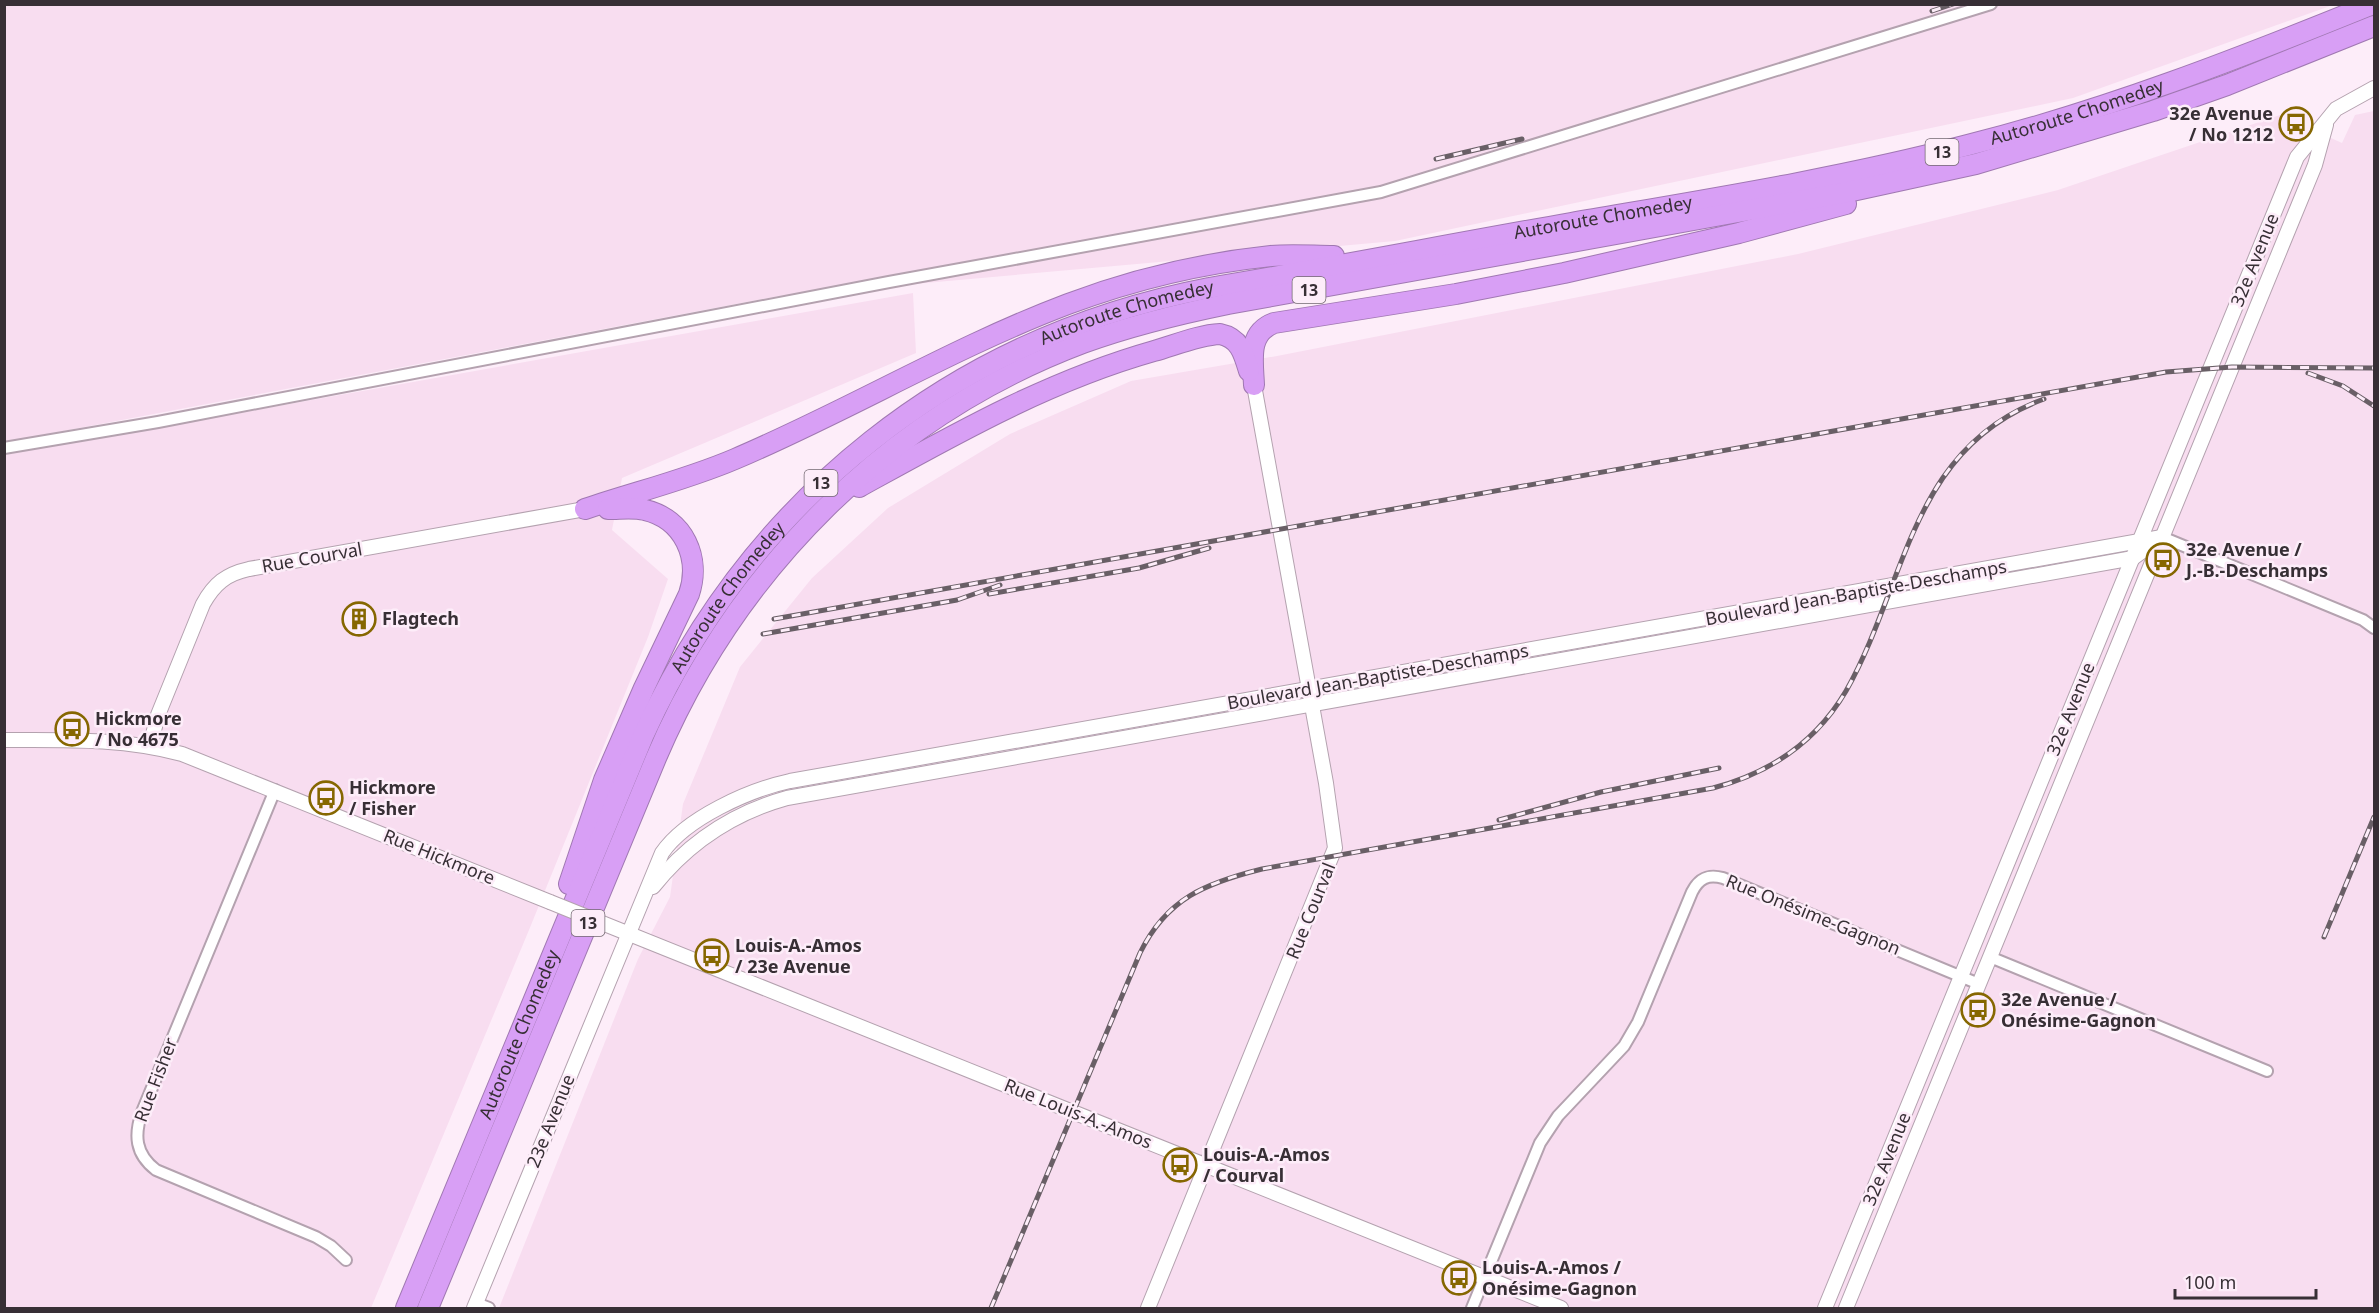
<svg xmlns="http://www.w3.org/2000/svg" width="2379" height="1313" font-family="'Noto Sans',sans-serif">
	<style>
		.built { fill: #f8ddf0 }
		.lines { fill: none; stroke-linecap: round; stroke-linejoin: round }
		.minor-casing { stroke: #b4a2af; stroke-width: 14 }
		.tertiary-casing { stroke: #b4a2af; stroke-width: 16 }
		.motorway-casing { stroke: #a078b2; stroke-width: 22 }
		.minor { stroke: #fff; stroke-width: 10 }
		.tertiary { stroke: #fff; stroke-width: 14 }
		.motorway { stroke: #d89ff5; stroke-width: 20 }
		.rail-casing { stroke: #695f66; stroke-width: 5 }
		.rail { stroke: #fdedf9; stroke-width: 3; stroke-dasharray: 9; stroke-linecap: butt }
		.tertiary-bridge-casing { stroke: #b4a2af; stroke-width: 16; stroke-linecap: butt }
		.tertiary-bridge { stroke: #fff; stroke-width: 14 }
		.labels { text-anchor: middle; stroke-width: 5; stroke-linejoin: round; paint-order: stroke }
		.shield { fill: #fdedf9; stroke: #726870; stroke-width: 1.5 }
		.shield-label { font-size: 16px; font-weight: bold; fill: #372f35 }
		.street-label { font-size: 18px; fill: #372f35; stroke: #fdedf9 }
		.poi-label { font-size: 18px; font-weight: bold; fill: #372f35; stroke: #fdedf9; text-anchor: start }
	</style>
	<rect width="100%" height="100%" fill="#fdedf9"/>
	<g class="built">
		<path d="M5,5h2328l-260,93 -678,143 -616,55 -774,146z"/>
		<path d="M2374,111v1197h-1875l139,-349 32,-62 13,-93 57,-137 72,-89 76,-70 122,-74 121,-53 146,-25 521,-102 260,-64 222,-75 62,28 13,-28z"/>
		<path d="M913,293l3,60 -294,125 -10,52 56,49 -20,58 -119,293 -158,378h-366l-1,-858 156,-23z"/>
	</g>
	<g class="lines">
		<g class="minor-casing">
			<g id="minor">
				<path d="M4,448l154,-26 731,-140 492,-90 610,-188"/>
				<path d="M2162,537l201,83 11,8"/>
				<path d="M275,790l-133,322c-8,23 -7,42 14,58l160,67 15,9 15,14"/>
				<path d="M1990,957l277,114"/>
				<path d="M476,1303l13,5"/>
				<path d="M1472,1308l68,-165 18,-27 66,-70 14,-24 54,-130c7,-14 16,-18 31,-14l256,106"/>
			</g>
		</g>
		<g class="tertiary-casing">
			<g id="tertiary">
				<path d="M4,740c61,0 119,-2 178,14l368,148"/>
				<path d="M150,746l8,-31 45,-111c11,-20 23,-30 46,-35l336,-60"/>
				<path d="M653,887c35,-44 80,-74 134,-89l1335,-238 11,-2 22,-16"/>
				<path d="M602,923l959,385"/>
				<path d="M474,1308l188,-455c24,-35 87,-63 128,-72l1372,-244"/>
				<path d="M1148,1308l187,-460 -9,-65 -72,-398"/>
				<path d="M1825,1308l472,-1151 39,-48 38,-21"/>
				<path d="M1846,1308l469,-1143 11,-40"/>
			</g>
		</g>
		<g class="motorway-casing">
			<g id="motorway">
				<path d="M1254,385c-1,-24 -7,-52 20,-62l182,-29 108,-21 175,-40 107,-29"/>
				<path d="M859,487c96,-53 189,-106 295,-136 21,-6 45,-16 66,-17 20,4 24,20 29,37"/>
				<path d="M585,509c50,-17 101,-29 150,-50 113,-48 219,-112 333,-155 64,-24 135,-41 203,-48 21,-2 43,0 63,0"/>
				<path d="M569,884l35,-104 40,-92 45,-94c12,-36 -5,-75 -44,-84 -11,-3 -24,-1 -37,-1"/>
				<path id="s1" d="M406,1308l238,-574c108,-236 310,-397 565,-446 121,-20 242,-44 362,-65 133,-23 267,-44 397,-78 139,-35 272,-87 405,-141"/>
				<path d="M428,1308l228,-550c81,-190 233,-342 427,-415 47,-17 96,-29 145,-39l615,-111 133,-29 177,-53 74,-26 147,-59"/>
			</g>
		</g>
		<use href="#minor" class="minor"/>
		<use href="#tertiary" class="tertiary"/>
		<use href="#motorway" class="motorway"/>
		<g class="rail-casing">
			<g id="rail">
				<path d="M1932,11l21,-7"/>
				<path d="M1436,159l86,-20"/>
				<path d="M2308,373l35,13 31,20"/>
				<path d="M989,594l150,-26 70,-20"/>
				<path d="M774,619l1392,-247 66,-5 142,1"/>
				<path d="M763,634l194,-34 43,-15"/>
				<path d="M1499,820l102,-28 118,-24"/>
				<path d="M2324,937l50,-120"/>
				<path d="M991,1308l149,-355c27,-55 66,-70 122,-84l451,-81c57,-15 103,-46 133,-97 61,-108 64,-243 198,-292"/>
			</g>
		</g>
		<use href="#rail" class="rail"/>
		<g class="tertiary-bridge-casing">
			<path id="tertiary-bridge" d="M550,902l52,21"/>
		</g>
		<use href="#tertiary-bridge" class="tertiary-bridge"/>
	</g>
	<defs>
		<g id="bus-ring" transform="scale(1.725)"><circle r="9.5" fill="#fdedf9" stroke="#866701" stroke-width="1.5"/><path d="M-5-6H5V4H4V6H2V4H-2V6H-4V4H-5ZM-3.5-4V0h7V-4ZM-3.5 1.2v1.5H-2V1.2ZM2 1.2v1.5H3.5V1.2Z" fill="#866701"/></g>
		<g id="building-ring" transform="scale(1.725)"><circle r="9.5" fill="#fdedf9" stroke="#866701" stroke-width="1.5"/><path d="M-4-6H4V6H1V3H-1V6H-4ZM-2.5-4.3h1.7v1.8h-1.7ZM.8-4.3h1.7v1.8H.8ZM-2.5-1h1.7V.8h-1.7ZM.8-1h1.7V.8H.8Z" fill="#866701"/></g>
	</defs>
	<g fill-rule="evenodd">
		<use href="#bus-ring" x="2296" y="124"/>
		<use href="#bus-ring" x="2163" y="560"/>
		<use href="#building-ring" x="359" y="619"/>
		<use href="#bus-ring" x="72" y="729"/>
		<use href="#bus-ring" x="326" y="798"/>
		<use href="#bus-ring" x="712" y="956"/>
		<use href="#bus-ring" x="1978" y="1010"/>
		<use href="#bus-ring" x="1180" y="1165"/>
		<use href="#bus-ring" x="1459" y="1278"/>
	</g>
	<g class="labels">
		<g class="shield">
			<rect x="1925.5" y="139" width="33" height="26" rx="4.5"/>
			<rect x="1292.5" y="277" width="33" height="26" rx="4.5"/>
			<rect x="804.5" y="470" width="33" height="26" rx="4.5"/>
			<rect x="571.5" y="910" width="33" height="26" rx="4.5"/>
		</g>
		<g class="shield-label">
			<text x="1942" y="158">13</text>
			<text x="1309" y="296">13</text>
			<text x="821" y="489">13</text>
			<text x="588" y="929">13</text>
		</g>
		<g class="street-label">
			<text dy="6" stroke="none"><textPath href="#s1" startOffset="2256">Autoroute Chomedey</textPath></text>
			<text dy="6" stroke="none"><textPath href="#s1" startOffset="1770">Autoroute Chomedey</textPath></text>
			<text transform="translate(2255 260) rotate(-68)" y="6">32e Avenue</text>
			<text dy="6" stroke="none"><textPath href="#s1" startOffset="1284">Autoroute Chomedey</textPath></text>
			<text transform="translate(312 558) rotate(-10)" y="6">Rue Courval</text>
			<text transform="translate(1856 593) rotate(-10)" y="6">Boulevard Jean-Baptiste-Deschamps</text>
			<text dy="6" stroke="none"><textPath href="#s1" startOffset="782">Autoroute Chomedey</textPath></text>
			<text transform="translate(1378 677) rotate(-10)" y="6">Boulevard Jean-Baptiste-Deschamps</text>
			<text transform="translate(2071 709) rotate(-68)" y="6">32e Avenue</text>
			<text transform="translate(439 857) rotate(22)" y="6">Rue Hickmore</text>
			<text transform="translate(1311 911) rotate(-68)" y="6">Rue Courval</text>
			<text transform="translate(1813 915) rotate(22)" y="6">Rue Onésime-Gagnon</text>
			<text dy="6" stroke="none"><textPath href="#s1" startOffset="296">Autoroute Chomedey</textPath></text>
			<text transform="translate(156 1080) rotate(-69)" y="6">Rue Fisher</text>
			<text transform="translate(1078 1114) rotate(22)" y="6">Rue Louis-A.-Amos</text>
			<text transform="translate(551 1121) rotate(-68)" y="6">23e Avenue</text>
			<text transform="translate(1887 1159) rotate(-68)" y="6">32e Avenue</text>
		</g>
		<g class="poi-label">
			<text x="2273" y="120" text-anchor="end">32e Avenue<tspan x="2273" dy="21">/ No 1212</tspan></text>
			<text x="2186" y="556">32e Avenue /<tspan x="2186" dy="21">J.-B.-Deschamps</tspan></text>
			<text x="382" y="625">Flagtech</text>
			<text x="95" y="725">Hickmore<tspan x="95" dy="21">/ No 4675</tspan></text>
			<text x="349" y="794">Hickmore<tspan x="349" dy="21">/ Fisher</tspan></text>
			<text x="735" y="952">Louis-A.-Amos<tspan x="735" dy="21">/ 23e Avenue</tspan></text>
			<text x="2001" y="1006">32e Avenue /<tspan x="2001" dy="21">Onésime-Gagnon</tspan></text>
			<text x="1203" y="1161">Louis-A.-Amos<tspan x="1203" dy="21">/ Courval</tspan></text>
			<text x="1482" y="1274">Louis-A.-Amos /<tspan x="1482" dy="21">Onésime-Gagnon</tspan></text>
		</g>
	</g>
	<rect width="2379" height="1313" fill="none" stroke="#372f35" stroke-width="12"/>
	<path d="M2175 1289v9h141v-9" fill="none" stroke="#372f35" stroke-width="3"/>
	<text x="2184" y="1289" font-size="18" fill="#372f35" stroke="#fdedf9" stroke-width="4.5" paint-order="stroke">100 m</text>
</svg>
